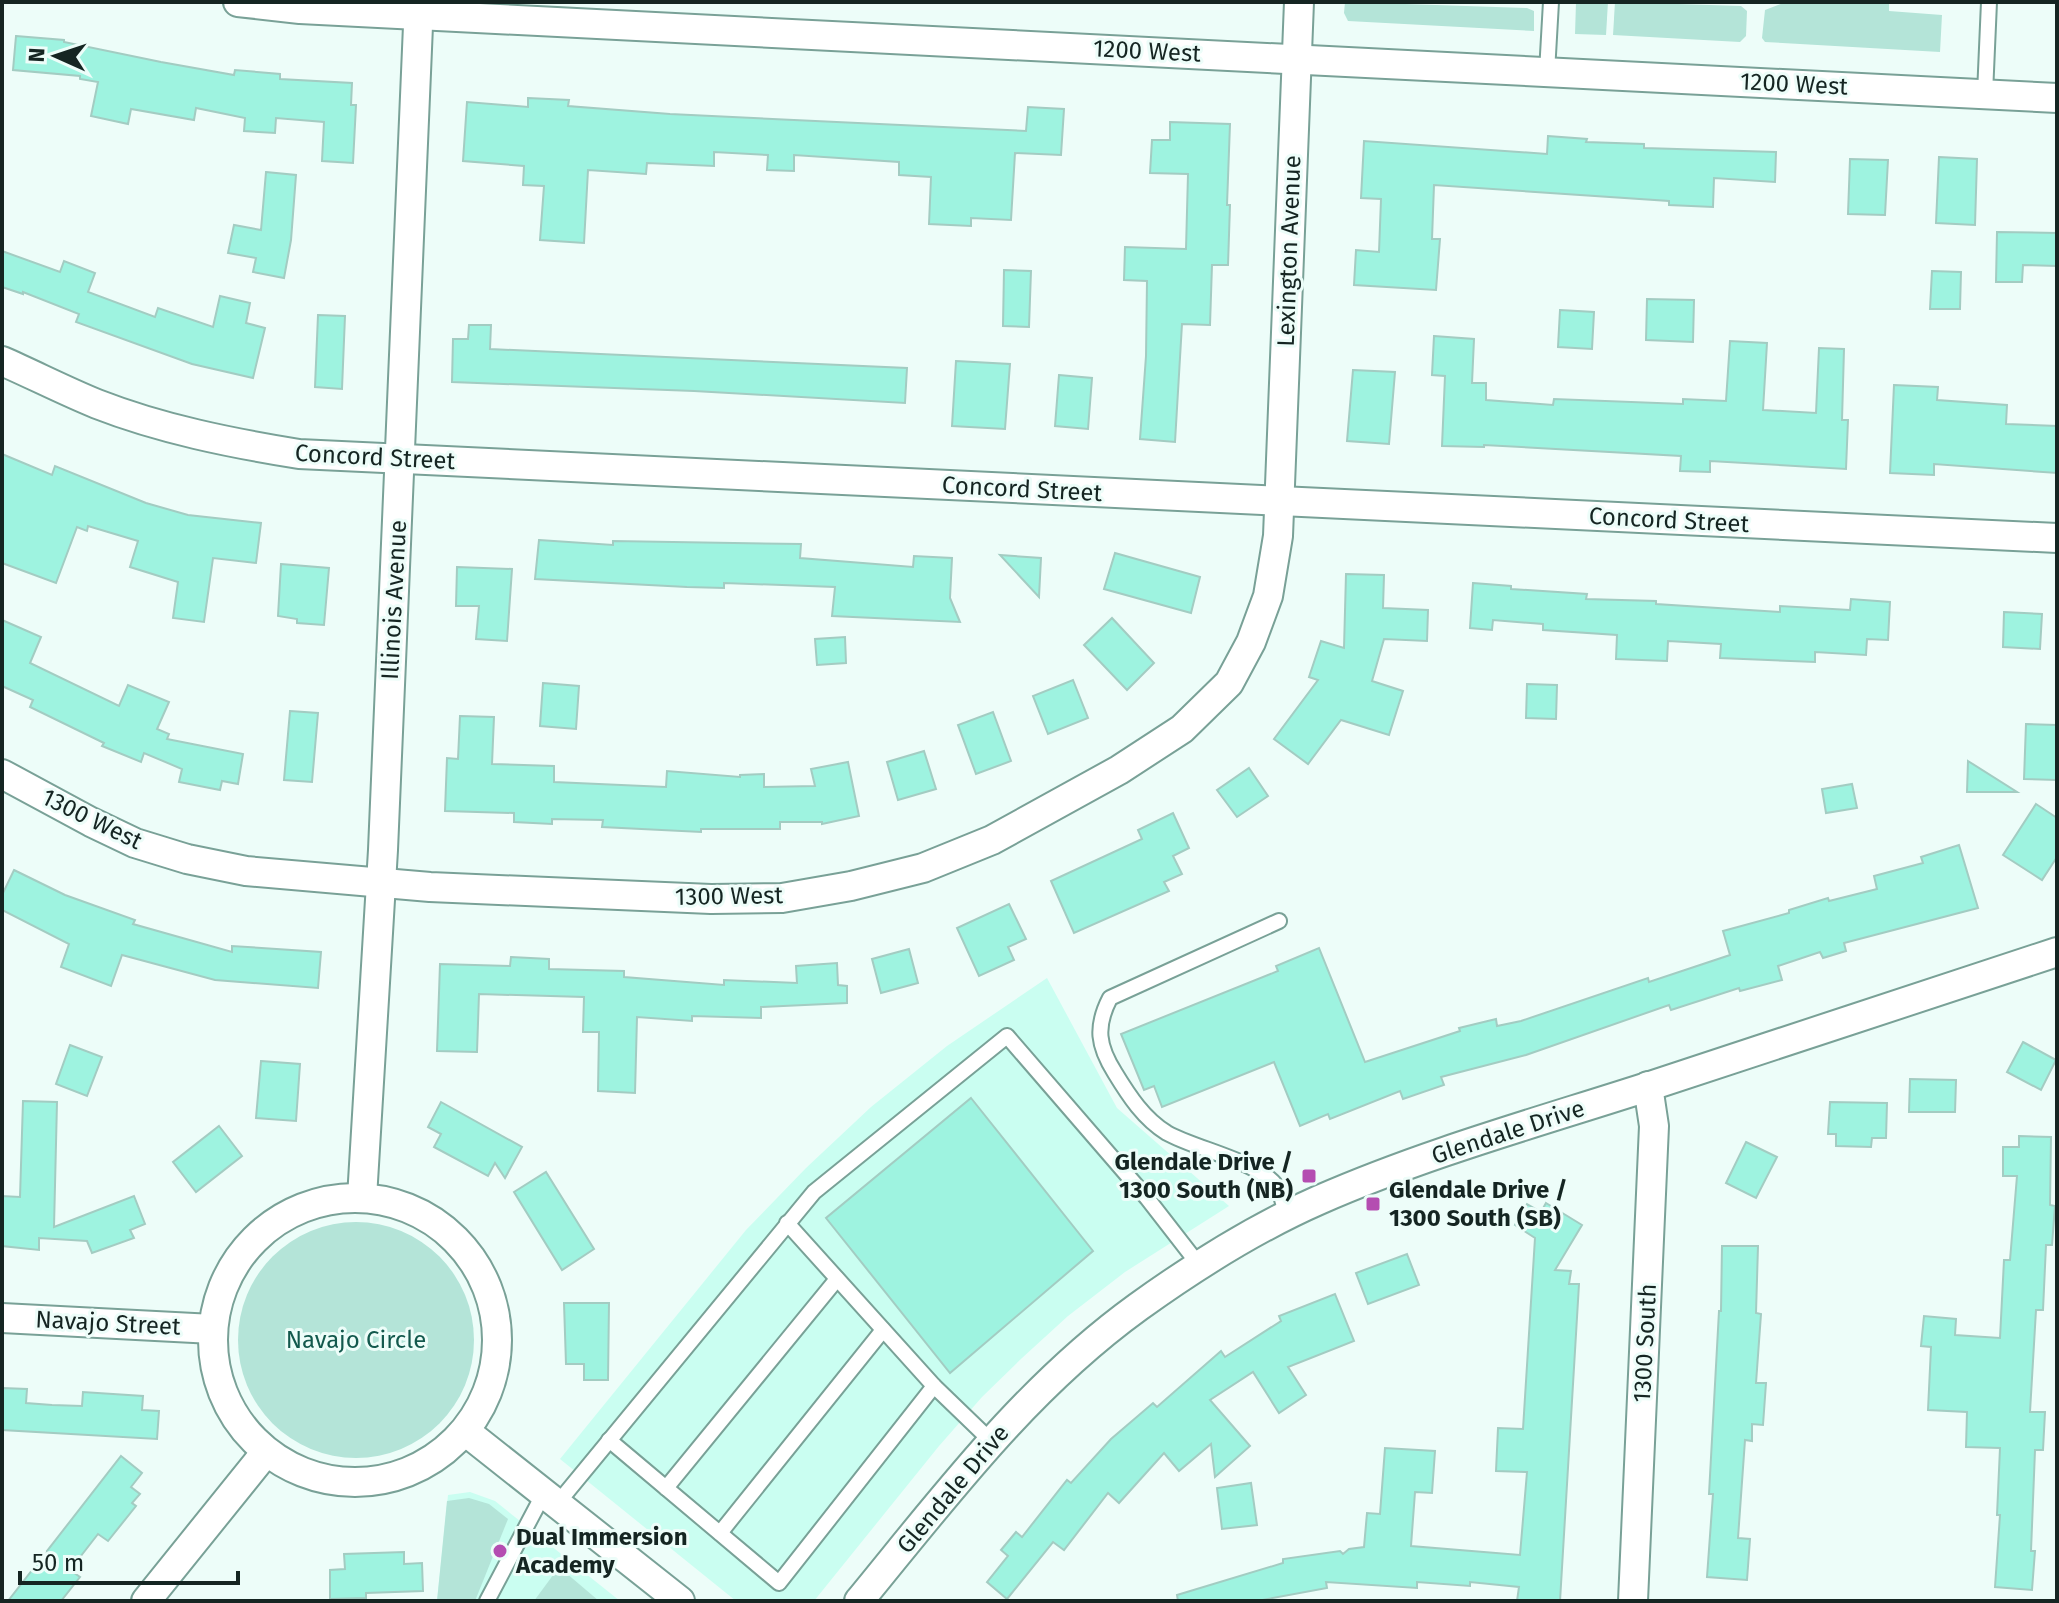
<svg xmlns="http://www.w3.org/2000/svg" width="2059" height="1603" font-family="'Fira Sans',sans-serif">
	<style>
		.built { fill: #cafef1 }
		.green { fill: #b4e4d8 }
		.building { fill: #9ef3e0; stroke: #a3ccc2; stroke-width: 2 }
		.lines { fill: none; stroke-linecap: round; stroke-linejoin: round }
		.service-casing { stroke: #79a197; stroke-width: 18 }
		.minor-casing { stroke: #79a197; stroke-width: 32 }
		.service { stroke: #fff; stroke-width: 14 }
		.minor { stroke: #fff; stroke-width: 28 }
		.poi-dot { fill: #b44db1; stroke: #edfdf9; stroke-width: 3 }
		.labels { text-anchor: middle; stroke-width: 6; stroke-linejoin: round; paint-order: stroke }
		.street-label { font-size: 24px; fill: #152522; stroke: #edfdf9 }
		.poi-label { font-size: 24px; font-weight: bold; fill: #152522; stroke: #edfdf9; text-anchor: start }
		.park-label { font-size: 24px; fill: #13594d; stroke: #edfdf9 }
	</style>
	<rect width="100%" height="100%" fill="#edfdf9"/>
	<g class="built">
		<path d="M1047,978l70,130 112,98 -104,66 -57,44 -46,42 -40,39 -43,49 -125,155h-78l-176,-142 186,-229 60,-62 65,-61 76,-61z"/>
		<path d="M470,1492l25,9 125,100h-183l11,-106z"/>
	</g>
	<g class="green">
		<path d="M1345,2l182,6 7,3v20l-186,-10 -4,-8z"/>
		<path d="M1576,2h32l-2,33 -31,-1z"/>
		<path d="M1615,2l126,4 6,5 -1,25 -6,6 -127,-7z"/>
		<path d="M1786,2l103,2v7l53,4 -2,37 -175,-10 -3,-4 3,-28z"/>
		<circle cx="356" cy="1340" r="118"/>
		<path d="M469,1498l20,6 19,15 -33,82h-38l10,-100z"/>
		<path d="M559,1567l40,34h-65z"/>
	</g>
	<g class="building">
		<path d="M16,36l48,4v2l97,20 73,13 1,-5 45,4v5l72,4 -1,22h5l-3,58 -31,-2 2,-39 -48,-4 -1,15 -31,-2 1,-13 -49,-10 -2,12 -63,-11 -3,15 -37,-8 7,-34 -18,-3v-3l-67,-6z"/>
		<path d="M528,98l41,2 -1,6 102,8 356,17 2,-24 36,2 -3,46 -46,-2 -4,67 -40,-2v8l-42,-2 2,-47 -32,-2v-13l-105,-7v16l-27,-1 1,-15 -54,-3v14l-67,-3 -1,11 -58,-4 -4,73 -44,-3 4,-54 -21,-1 1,-19 -61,-5 4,-59 61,5z"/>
		<path d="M1170,122l60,2 -3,81h3l-2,60h-16l-2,60 -28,-1 -7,118 -35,-3 6,-83 1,-75 -23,-1 1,-33 61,2 2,-75 -38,-1 2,-33h18z"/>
		<path d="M1548,136l39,3 -1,3 58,2v4l132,4 -1,30 -61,-4 -1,29 -44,-2v-4l-235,-16 -2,54h8l-4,51 -82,-5 2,-35 23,2 2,-53 -20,-1 3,-57 183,13z"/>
		<path d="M1939,157l38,2 -2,66 -39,-2z"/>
		<path d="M1850,159l38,1 -3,55 -37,-1z"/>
		<path d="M266,172l30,3 -5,65 -7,38 -31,-6 3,-14 -28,-5 6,-28 27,5z"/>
		<path d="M1997,232l60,1v33l-34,-1 -1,17h-26z"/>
		<path d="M2,251l58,21 4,-11 31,12 -7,19 67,25 3,-9 55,19 7,-31 30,7 -4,20 19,5 -12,50 -61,-14 -116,-42 3,-8 -56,-22v2l-21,-7z"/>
		<path d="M1004,270l27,1 -2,56 -26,-1z"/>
		<path d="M1932,271l29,1 -1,37h-30z"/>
		<path d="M1647,299l47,1 -1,42 -47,-2z"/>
		<path d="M1560,310l34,2 -2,37 -34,-2z"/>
		<path d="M318,315l27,1 -3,73 -27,-2z"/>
		<path d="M469,325h22l-1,24 417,19 -2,35 -211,-12 -242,-9 1,-43h15z"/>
		<path d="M1434,336l40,3 -2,44h14v17l67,5 1,-6 129,5v-5l43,2 4,-60 37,2 -4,67 53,3 3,-65 25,1 -2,71h6l-2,49 -136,-8v11l-30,-1 1,-15 -197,-11v2l-42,-1 3,-70 -13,-1z"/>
		<path d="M956,361l54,3 -5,65 -53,-3z"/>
		<path d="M1353,370l42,2 -6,72 -42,-3z"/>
		<path d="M1059,375l33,3 -4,51 -33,-3z"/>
		<path d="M1894,385l44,2 -1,13 70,5 -1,19 51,2v47l-123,-9v11l-44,-2z"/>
		<path d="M2,454l50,21 3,-9 91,37 42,12 73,8 -5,40 -43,-5 -9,64 -31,-4 5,-36 -48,-15 8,-26 -50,-15 -1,5 -10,-4 -21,56 -54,-20z"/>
		<path d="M539,540l74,5v-4l188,3 -1,14 113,9 1,-11 38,2 -2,40 10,24 -128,-6 3,-29 -111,-4v5l-37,-1 -152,-8z"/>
		<path d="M1115,553l85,24 -9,36 -87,-24z"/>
		<path d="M1000,555l41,3 -2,39z"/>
		<path d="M281,564l48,4 -5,57 -27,-2v-4l-19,-3z"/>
		<path d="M457,567l55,2 -5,72 -31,-2 3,-33h-23z"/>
		<path d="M1346,574l38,1 -1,33 45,2 -1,31 -43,-2 -12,42 31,10 -14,44 -48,-15 -33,44 -34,-25 44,-59 -9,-3 12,-36 23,7z"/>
		<path d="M1473,583l38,3v3l76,5 -1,5 70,2v3l124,8v-6l70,4 1,-11 39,3 -2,38 -21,-1 -1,16 -51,-3v10l-95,-4 1,-14 -53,-3 -1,20 -51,-2 1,-24 -74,-5v-6l-50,-4 -1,10 -22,-2z"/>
		<path d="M2004,612l38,2 -2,35 -37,-2z"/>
		<path d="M1112,618l42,45 -27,27 -43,-45z"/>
		<path d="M2,620l39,17 -11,26 89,43 9,-21 41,17 -12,27 12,5 -2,5 76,15 -5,30 -16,-3 -2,9 -41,-8 3,-13 -38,-16 -3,9 -39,-16 2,-3 -74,-36 3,-7 -31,-14z"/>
		<path d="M845,637l1,26 -29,2 -2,-26z"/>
		<path d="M1073,680l15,38 -40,16 -15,-38z"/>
		<path d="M543,683l36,3 -3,43 -36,-3z"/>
		<path d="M1527,684l30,1 -1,34 -30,-1z"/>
		<path d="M290,711l28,2 -6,69 -28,-2z"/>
		<path d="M993,712l18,49 -35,13 -18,-49z"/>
		<path d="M460,716l34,1 -2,47 62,2v16l112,5 1,-16 73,6v-2l24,-1v13l51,-1 -4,-17 37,-7 11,54 -37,8v-2h-42v7h-79v3l-99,-5 1,-7 -51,-1v5l-38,-2v-9l-69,-2 2,-53 11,1z"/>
		<path d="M2026,724l30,1 1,55 -33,-1z"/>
		<path d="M924,751l12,38 -38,11 -11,-38z"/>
		<path d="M1968,761l49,31h-50z"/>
		<path d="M1249,768l19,28 -31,21 -20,-27z"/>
		<path d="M1852,784l5,24 -31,5 -4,-24z"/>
		<path d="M2036,804l21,14v39l-15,23 -39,-25z"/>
		<path d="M1173,813l16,35 -16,8 9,18 -18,8 5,9 -95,42 -23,-52 91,-42 -4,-9z"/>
		<path d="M1959,845l19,63 -134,35 2,8 -23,7 -3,-6 -42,14 4,14 -42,11 -1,-3 -68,22 -2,-5 -143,50 -85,22 3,8 -41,14 -3,-8 -70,28 -2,-5 -28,12 -26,-64 -112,45 -8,-21 -10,4 -23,-56 157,-63 -2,-5 43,-18 46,114 95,-31 -1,-3 37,-9 1,7 24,-5 127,-43 1,4 81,-27 -7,-24 66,-18v-3l39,-12 1,3 48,-12 -3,-13 49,-13 -2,-6z"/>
		<path d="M14,870l51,25 70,25 -2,4 99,28v-6l89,6 -3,36 -103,-8 -93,-25 -11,31 -50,-19 8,-23 -67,-34v-15z"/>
		<path d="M1009,904l17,35 -18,8 6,13 -35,16 -22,-48z"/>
		<path d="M909,949l9,34 -37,10 -9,-34z"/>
		<path d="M511,957l38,2v10l75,2v6l100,8v-5l73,3 -1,-17 41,-3 1,22 9,1v17l-86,4v11l-69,-2v5l-55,-4 -2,76 -37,-2 1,-59h-16l1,-35 -105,-3 -2,58 -40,-1 3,-87 70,2z"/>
		<path d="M2023,1042l33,18 -15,30 -34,-18z"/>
		<path d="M70,1045l32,12 -15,39 -31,-12z"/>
		<path d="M261,1061l39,3 -4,57 -40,-3z"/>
		<path d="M1910,1079l46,1 -1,32h-46z"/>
		<path d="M971,1098l122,153 -143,122 -124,-155z"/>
		<path d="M23,1101l34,1 -3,125 80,-31 11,28 -15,6 4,8 -42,15 -5,-12 -48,-3v12l-37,-4v-50l18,1z"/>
		<path d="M441,1102l81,45 -17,31 -10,-15 -7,13 -54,-29 7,-13 -13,-7z"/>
		<path d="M1830,1102l57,1 -1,35h-14l-1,9 -35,-1v-12h-8z"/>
		<path d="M219,1126l23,30 -46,36 -23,-30z"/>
		<path d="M2019,1136l32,1 -1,68 5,1 -3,39h-6l-3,65h-7l-6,102h15l-2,38h-8l-4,101h4l-3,39 -37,-3 5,-72h-3l3,-67 -34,-1 1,-35 -39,-2 3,-63 -10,-1 3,-30 32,3 -1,16 45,3 4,-78h6l7,-84h-14v-29h16z"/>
		<path d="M1746,1142l31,15 -21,41 -30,-15z"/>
		<path d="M546,1172l48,77 -32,21 -48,-78z"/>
		<path d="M1546,1203l36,22 -27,45 16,1 -2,13h10l-19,317h-43l2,-14 -49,-5v4l-53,-4v6l-91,-6 1,6 -70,13h-79l-1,-6 106,-32v-4l57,-8 3,3 6,-5 15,-2 3,-34 13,1 5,-66 50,3 -3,42 -17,-1 -4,54 109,9 7,-83 -31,-1 2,-43 25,1 12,-191 -20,-13 12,-21 14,8z"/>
		<path d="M1722,1246h36l-2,67 5,1 -5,69h10l-3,42 -11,-1v17l-7,-1 -7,98 12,1 -3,41 -40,-3 6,-83h-4l10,-183h2z"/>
		<path d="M1407,1254l12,31 -51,19 -12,-31z"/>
		<path d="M1335,1294l19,47 -66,26 18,28 -27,18 -26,-41 -43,28 40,46 -35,31 -4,-33 -32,27 -15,-18 -45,50 -11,-10 -44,57 -11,-8 -46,57 -20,-17 21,-26 -7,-6 15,-18 6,5 45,-57 4,3 40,-44 42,-36 4,4 64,-56 4,6 56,-36 -2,-5z"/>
		<path d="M564,1303h45l-1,77h-24v-16h-18z"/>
		<path d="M2,1388l25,1 -1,14 26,2 30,1 1,-14 60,4 -1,14 17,1 -2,28 -155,-9z"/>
		<path d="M121,1456l21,17 -11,14 9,7 -8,9 4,3 -28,35 -10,-7 -28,36 10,7 -19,24h-53z"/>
		<path d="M1251,1483l6,42 -35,4 -5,-41z"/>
		<path d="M404,1552v12l18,-1 1,28 -57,2v5l-36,1v-29l15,-1 -1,-15z"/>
	</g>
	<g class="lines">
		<g class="service-casing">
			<g id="service">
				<path d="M1547,72l4,-70"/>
				<path d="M1985,94l4,-92"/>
				<path d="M1279,921l-169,77c-15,29 -12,48 5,75 14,23 29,46 52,60 28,16 94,29 110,54 5,7 7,21 9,29"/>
				<path d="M787,1223l147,163 56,54"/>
				<path d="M609,1440l170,143 155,-197"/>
				<path d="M666,1488l171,-209"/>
				<path d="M557,1504l257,-312 193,-156 140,162 52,67"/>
				<path d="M720,1533l163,-203"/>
				<path d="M487,1601l57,-108"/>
			</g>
		</g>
		<g class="minor-casing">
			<g id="minor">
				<path d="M238,2l62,7 1757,89"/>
				<path d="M2,361c32,14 63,30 95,43 64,25 134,39 202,50l1758,84"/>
				<path d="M2,774l89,48 44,21 52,16 59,12 184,16 281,12 71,-1 69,-12 72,-18 69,-28 127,-70 63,-41 47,-46 22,-41 17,-46 10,-60 21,-534"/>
				<circle cx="355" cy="1340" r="142"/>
				<path d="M362,1198l21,-348 36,-848"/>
				<path d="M2,1318l211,11"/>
				<path d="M465,1431l215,170"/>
				<path d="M146,1601l120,-149"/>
				<path d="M859,1601c87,-106 167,-213 279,-294 57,-41 117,-79 181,-107 105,-46 216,-77 325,-112 138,-45 275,-91 413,-136"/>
				<path d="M1633,1601l21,-475 -6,-40"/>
			</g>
		</g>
		<use href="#service" class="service"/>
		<use href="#minor" class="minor"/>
	</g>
	<g class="poi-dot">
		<rect x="1301" y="1168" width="16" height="16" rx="4"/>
		<rect x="1365" y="1196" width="16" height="16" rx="4"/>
		<circle cx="500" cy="1551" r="8"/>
	</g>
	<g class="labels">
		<g class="street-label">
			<text transform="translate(1147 51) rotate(3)" y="8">1200 West</text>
			<text transform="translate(1794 84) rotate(3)" y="8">1200 West</text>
			<text transform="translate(1289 251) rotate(-88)" y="8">Lexington Avenue</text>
			<text transform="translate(375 457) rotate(3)" y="8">Concord Street</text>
			<text transform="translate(1022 489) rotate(3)" y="8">Concord Street</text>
			<text transform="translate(1669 520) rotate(3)" y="8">Concord Street</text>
			<text transform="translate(394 600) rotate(-87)" y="8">Illinois Avenue</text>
			<text transform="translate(92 819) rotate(26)" y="8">1300 West</text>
			<text transform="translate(729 896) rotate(-1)" y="8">1300 West</text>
			<text transform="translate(1508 1132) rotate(-18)" y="8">Glendale Drive</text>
			<text transform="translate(108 1323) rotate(3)" y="8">Navajo Street</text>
			<text transform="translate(1645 1343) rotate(-87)" y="8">1300 South</text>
			<text transform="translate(953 1489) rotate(-50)" y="8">Glendale Drive</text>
		</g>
		<g class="poi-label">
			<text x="1293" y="1170" text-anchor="end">Glendale Drive /<tspan x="1293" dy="28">1300 South (NB)</tspan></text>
			<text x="1389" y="1198">Glendale Drive /<tspan x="1389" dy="28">1300 South (SB)</tspan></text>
			<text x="516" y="1545">Dual Immersion<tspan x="516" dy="28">Academy</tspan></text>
		</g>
		<g class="park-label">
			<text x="356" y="1348">Navajo Circle</text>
		</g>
	</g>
	<rect width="2059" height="1603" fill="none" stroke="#152522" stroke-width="8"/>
	<g transform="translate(56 56) rotate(273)" stroke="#edfdf9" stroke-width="6" paint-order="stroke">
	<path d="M0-6L14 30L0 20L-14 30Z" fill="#152522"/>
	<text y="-12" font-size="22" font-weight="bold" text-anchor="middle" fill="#152522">N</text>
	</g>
	<path d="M20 1571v12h218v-12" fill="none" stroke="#152522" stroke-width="4"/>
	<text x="32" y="1571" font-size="24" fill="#152522" stroke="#edfdf9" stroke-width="6" paint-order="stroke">50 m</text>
</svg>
